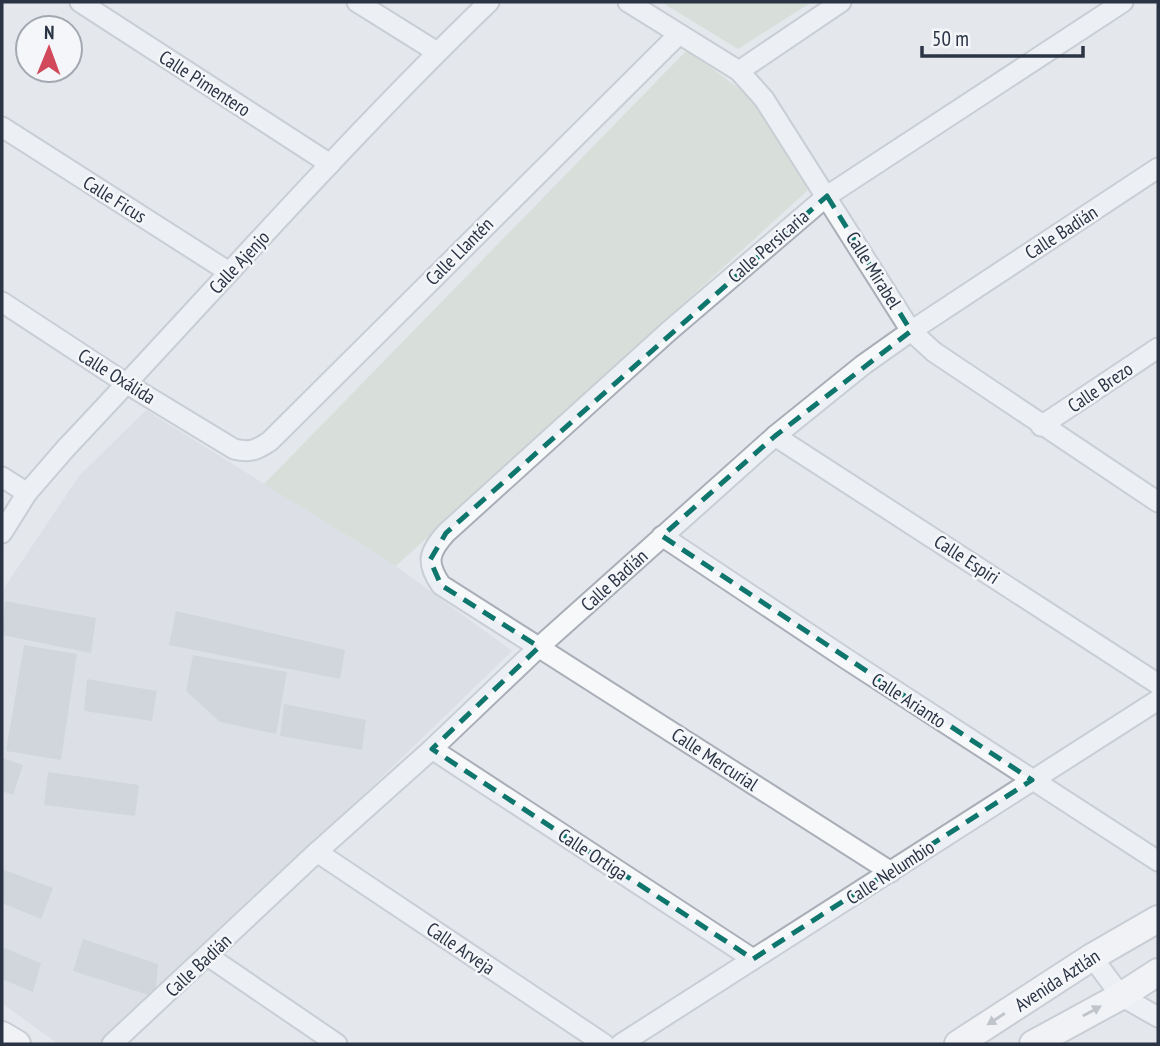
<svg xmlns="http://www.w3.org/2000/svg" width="1160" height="1046" font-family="'PT Sans Narrow',sans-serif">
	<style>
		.built { fill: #d2d6de }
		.green { fill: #c9d6c5 }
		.building { fill: #bbc0ca }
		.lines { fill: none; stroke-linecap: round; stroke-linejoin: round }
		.street-casing { stroke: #a9aeb7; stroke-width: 23 }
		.secondary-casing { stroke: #a9aeb7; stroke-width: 30 }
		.street { stroke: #f7f8fa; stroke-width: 19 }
		.secondary { stroke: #fff; stroke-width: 26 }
		.oneway { fill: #959aa2 }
		.marked { fill: none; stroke: #0f766e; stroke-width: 5; stroke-dasharray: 14 9; stroke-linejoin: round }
		.labels { text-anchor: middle; stroke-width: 5; stroke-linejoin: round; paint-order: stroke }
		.street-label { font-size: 19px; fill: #2b3445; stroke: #f4f6f9 }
	</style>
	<rect width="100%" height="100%" fill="#e4e7ec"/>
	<path class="built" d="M146,410l250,156 116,85 -357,346 -57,47h-40l-56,-41v-412l77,-115z"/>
	<g class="green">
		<path d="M661,2h151l-74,47z"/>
		<path d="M687,50l68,50 53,90 -412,376 -132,-82z"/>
	</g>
	<g class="building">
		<path d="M5,601l91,17 -5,35 -89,-18z"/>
		<path d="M176,611l169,39 -5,29 -171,-34z"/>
		<path d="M24,645l53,9 -16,106 -55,-9z"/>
		<path d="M193,655l94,17 -11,62 -56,-12 -34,-31z"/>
		<path d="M87,679l70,12 -5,30 -68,-10z"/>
		<path d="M284,704l82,16 -4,30 -82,-14z"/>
		<path d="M2,758l21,7 -10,30 -11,-4z"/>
		<path d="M48,772l91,13 -4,31 -91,-11z"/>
		<path d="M2,869l51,19 -12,31 -39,-16z"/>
		<path d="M83,939l75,25 -3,33 -82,-26z"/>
		<path d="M2,947l39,16 -8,29 -31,-13z"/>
	</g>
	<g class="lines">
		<g class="street-casing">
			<g id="street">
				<path d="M80,2l250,162"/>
				<path d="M357,2l80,50"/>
				<path d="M628,2l111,69 25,28 147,232 23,21 224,150"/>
				<path d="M739,71l102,-69"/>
				<path d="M2,127l227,145"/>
				<path d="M2,302l125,82 107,65c16,4 23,1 36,-8l408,-406"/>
				<path d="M1041,426l117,-78"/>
				<path d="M775,436l383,248"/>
				<path d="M2,477l25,16"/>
				<path d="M2,533l25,-40 39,-45c141,-149 276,-304 423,-446"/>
				<path d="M662,536l183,122 313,203"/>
				<path d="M432,749l321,210"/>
				<path d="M317,852l287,192"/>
				<path d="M891,872l-450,-287c-15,-22 -13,-32 5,-52l223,-202 158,-135 296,-194"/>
				<path d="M208,956l129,88"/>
				<path d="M1092,957l29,39 37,21"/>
				<path d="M112,1044l205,-192 115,-103 107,-102 236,-211 88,-71 48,-34 247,-163"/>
				<path d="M621,1044l537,-344"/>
			</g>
		</g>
		<g class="secondary-casing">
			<g id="secondary">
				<path d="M2,1035l15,9"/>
				<path d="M958,1044l134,-87 66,-38"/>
				<path d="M1033,1044l88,-48 37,-24"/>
			</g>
		</g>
		<use href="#street" class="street"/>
		<use href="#secondary" class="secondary"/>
	</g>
	<defs><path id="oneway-solid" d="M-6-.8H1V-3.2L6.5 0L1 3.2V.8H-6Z" transform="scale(1.75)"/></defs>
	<g class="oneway">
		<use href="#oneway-solid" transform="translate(1092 1011) rotate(-29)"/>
		<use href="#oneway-solid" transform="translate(996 1019) rotate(147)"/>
	</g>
	<path d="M0 0H1160V1046H0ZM827,196l84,135 -136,105 -113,100 370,244 -279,179 -321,-210 107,-102 -98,-62 -11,-25 16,-27z" fill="#e4e7ec" fill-opacity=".55" fill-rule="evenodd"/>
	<path class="marked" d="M827,196l84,135 -136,105 -113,100 370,244 -279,179 -321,-210 107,-102 -98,-62 -11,-25 16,-27z"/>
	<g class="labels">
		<g class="street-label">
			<text transform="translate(205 83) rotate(33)" y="7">Calle Pimentero</text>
			<text transform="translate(115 199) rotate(32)" y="7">Calle Ficus</text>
			<text transform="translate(1061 232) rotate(-33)" y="7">Calle Badián</text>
			<text transform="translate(768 246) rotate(-41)" y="7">Calle Persicaria</text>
			<text transform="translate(459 251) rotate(-45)" y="7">Calle Llantén</text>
			<text transform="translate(239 262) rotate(-47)" y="7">Calle Ajenjo</text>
			<text transform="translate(874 270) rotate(58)" y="7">Calle Mirabel</text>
			<text transform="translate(117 376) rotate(32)" y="7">Calle Oxálida</text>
			<text transform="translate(1100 387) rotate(-34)" y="7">Calle Brezo</text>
			<text transform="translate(967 559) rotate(33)" y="7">Calle Espiri</text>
			<text transform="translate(614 580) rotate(-42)" y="7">Calle Badián</text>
			<text transform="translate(909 700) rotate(33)" y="7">Calle Arianto</text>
			<text transform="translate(715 759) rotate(33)" y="7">Calle Mercurial</text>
			<text transform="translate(593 854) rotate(33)" y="7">Calle Ortiga</text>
			<text transform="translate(890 872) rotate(-33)" y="7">Calle Nelumbio</text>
			<text transform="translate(461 948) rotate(34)" y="7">Calle Arveja</text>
			<text transform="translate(198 965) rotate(-43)" y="7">Calle Badián</text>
			<text transform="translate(1057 980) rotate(-33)" y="7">Avenida Aztlán</text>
		</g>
	</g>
	<rect width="1160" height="1046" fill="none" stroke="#2b3445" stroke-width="7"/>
	<g transform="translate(49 49) rotate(1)"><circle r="33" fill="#f4f6f9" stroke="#a4a8b1" stroke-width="2"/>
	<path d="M0-5L12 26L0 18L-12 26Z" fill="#d1495b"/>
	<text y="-10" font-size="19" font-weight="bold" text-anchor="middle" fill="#2b3445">N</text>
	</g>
	<path d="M922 46v10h161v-10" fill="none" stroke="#2b3445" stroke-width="3.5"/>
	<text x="932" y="46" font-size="21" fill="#2b3445" stroke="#f4f6f9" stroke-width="5" paint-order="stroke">50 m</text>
</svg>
